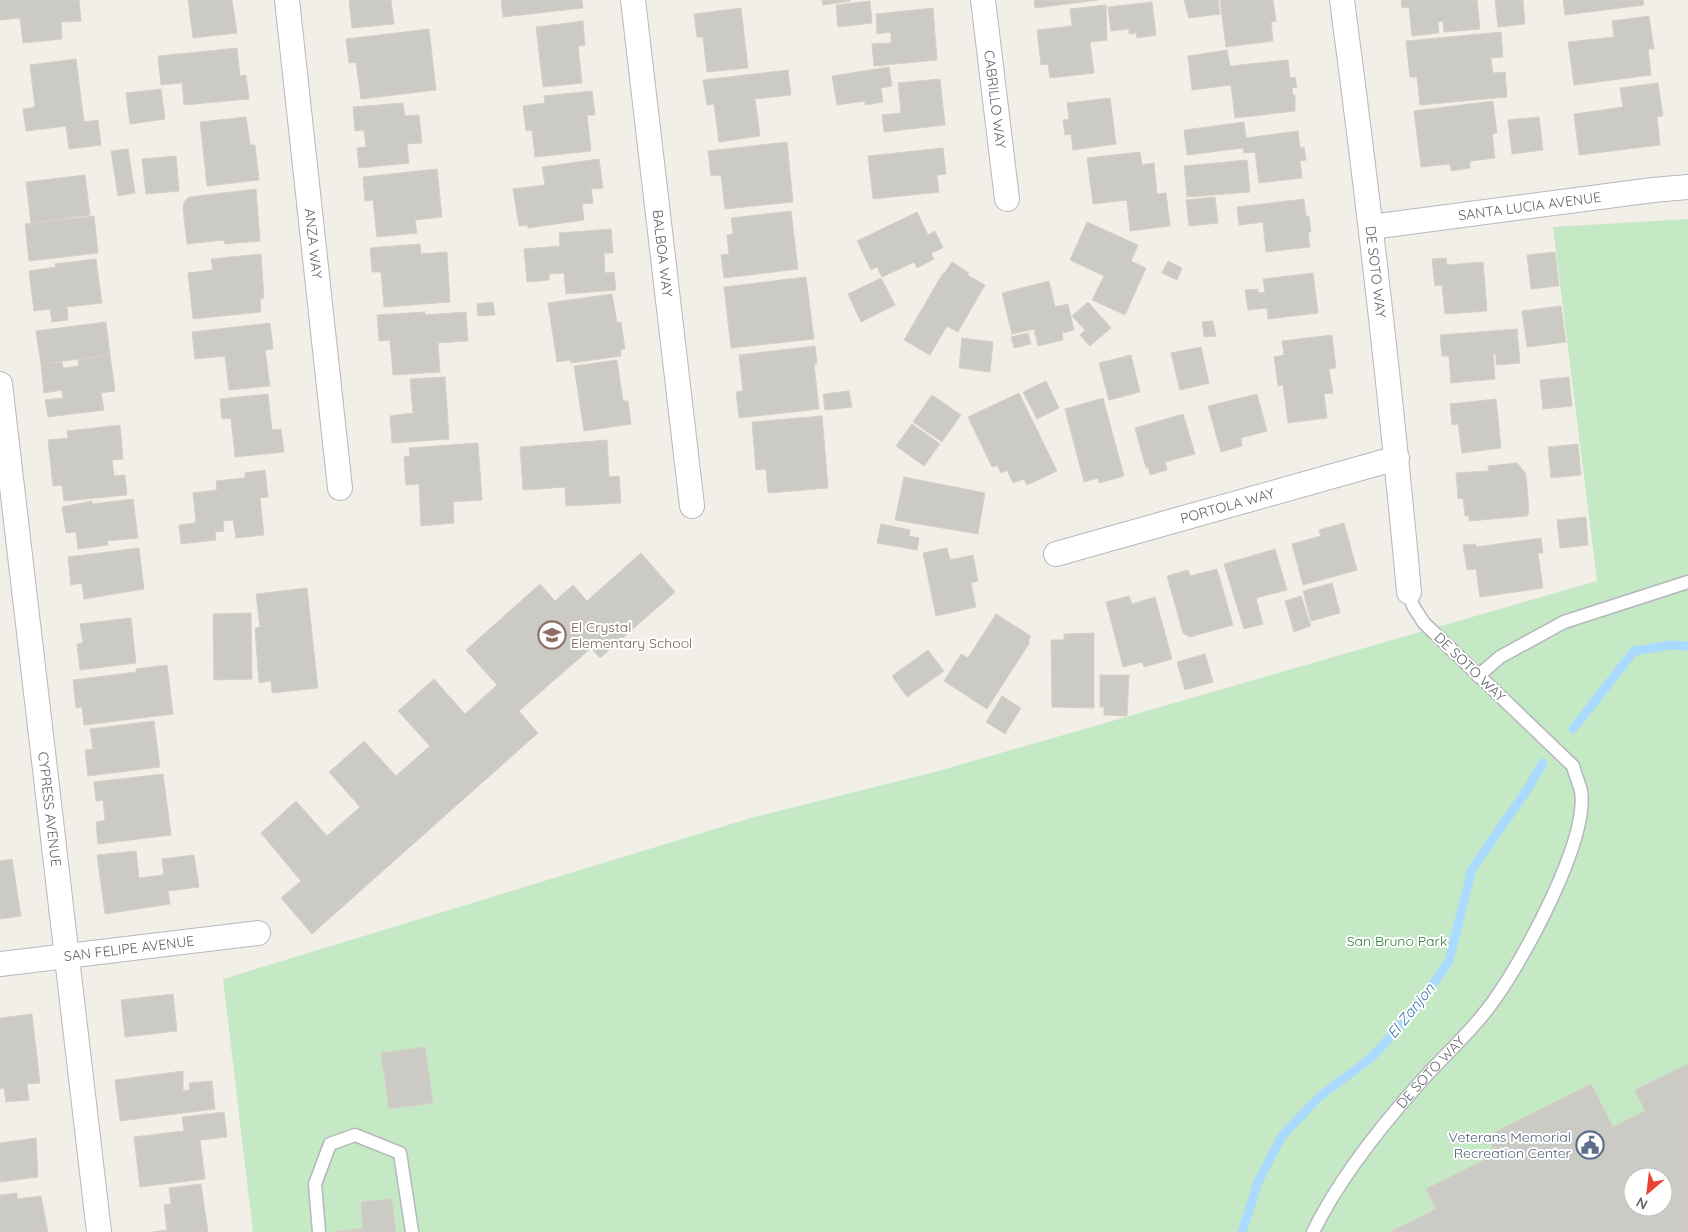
<svg xmlns="http://www.w3.org/2000/svg" width="1688" height="1232" font-family="Quicksand,sans-serif">
	<style>
		.green { fill: #c5e8c5; fill-rule: evenodd }
		.lines { fill: none; stroke-linecap: round; stroke-linejoin: round }
		.stream { stroke: #aadaff; stroke-width: 9 }
		.building { fill: #cccac5; stroke: #d6d1c6; fill-rule: evenodd }
		.lane-casing { stroke: #b5b8bc; stroke-width: 15 }
		.street-casing { stroke: #b5b8bc; stroke-width: 26 }
		.lane { stroke: #fff; stroke-width: 12 }
		.street { stroke: #fff; stroke-width: 24 }
		.labels { text-anchor: middle; stroke-width: 4; stroke-linejoin: round; paint-order: stroke }
		.street-label { font-size: 14px; fill: #5f6368; stroke: #fff }
		.education-label { font-size: 14px; fill: #785e54; stroke: #fff; text-anchor: start }
		.park-label { font-size: 14px; fill: #348238; stroke: #fff }
		.service-label { font-size: 14px; fill: #4e5e75; stroke: #fff; text-anchor: end }
		.water-label { font-size: 15px; font-style: italic; fill: #4174aa; stroke: #fff }
	</style>
	<rect width="100%" height="100%" fill="#f1efe8"/>
	<path class="green" d="M1688,219v1013h-1435l-30,-253 528,-161 184,-46 662,-191 -44,-354zM1633,1177h30v30h-30z"/>
	<g class="lines">
		<g class="stream">
			<path d="M1573,729l61,-78 37,-6 17,1"/>
			<path d="M1242,1232l16,-50 24,-46 37,-39 52,-39 43,-47 35,-50 23,-92 55,-79 16,-27"/>
		</g>
	</g>
	<g class="building">
		<path d="M0,0h79l2,21 -20,1 1,17 -39,4 -3,-25 -20,2z"/>
		<path d="M188,0h44l5,33 -44,5z"/>
		<path d="M349,0h42l3,24 -42,4z"/>
		<path d="M501,0h81l1,8 -80,9z"/>
		<path d="M822,0h28v1l-27,4z"/>
		<path d="M1034,0h64l-63,8z"/>
		<path d="M1184,0h34l2,14 -31,4z"/>
		<path d="M1220,0h53l3,21 -5,1 2,19 -47,6z"/>
		<path d="M1401,0h76l3,29 -36,3 -1,-11 -5,1 1,11 -27,3 -3,-29 -7,1z"/>
		<path d="M1495,0h28l2,24 -27,3z"/>
		<path d="M1563,0h80l1,5 -79,10z"/>
		<path d="M870,1l2,22 -34,4 -2,-22z"/>
		<path d="M1152,2l4,33 -19,3 -1,-5 -7,1v-5l-18,2 -3,-24z"/>
		<path d="M1106,5l1,35 -17,2 4,31 -44,5 -2,-14 -7,1 -4,-35 35,-4 -2,-17z"/>
		<path d="M741,8l7,60 -41,4 -4,-35h-6l-3,-23z"/>
		<path d="M933,8l4,52 -63,6 -2,-22 19,-1v-11l-14,2 -1,-20z"/>
		<path d="M1649,16l5,33h-6l3,26 -77,10 -6,-43 46,-5 -2,-16z"/>
		<path d="M583,21l2,24 -7,1 4,37 -39,4 -7,-60z"/>
		<path d="M429,29l7,61 -75,9 -5,-37 -7,1 -3,-24z"/>
		<path d="M1501,32l2,25 -12,1 2,15 12,-1 2,25 -87,8 -3,-28h-7l-4,-36z"/>
		<path d="M237,48l3,28 6,-1 3,24 -65,6 -2,-22 -21,2 -3,-29z"/>
		<path d="M1227,50l3,16 58,-6 2,18 5,-1 2,10 -5,1 1,7h2v16l-60,7 -4,-33 -39,5 -4,-34z"/>
		<path d="M76,59l8,63 14,-2 3,25 -32,4 -3,-23 -40,5 -3,-22 12,-2 -5,-42z"/>
		<path d="M889,67l3,19 -11,2 2,14 -18,3v-4l-28,4 -5,-29z"/>
		<path d="M788,70l3,25 -36,4 5,37 -41,6 -5,-38 -7,1 -4,-25z"/>
		<path d="M940,79l5,46 -61,7 -2,-17 19,-2 -3,-30z"/>
		<path d="M1658,83l5,33 -6,1 3,28 -81,10 -5,-41 49,-7 -3,-19z"/>
		<path d="M161,89l4,30 -35,5 -4,-31z"/>
		<path d="M592,91l3,24h-8l4,36 -56,6 -3,-27 -6,1 -3,-25 22,-3 -1,-7z"/>
		<path d="M1110,98l6,46 -43,6 -2,-16 -6,1 -2,-15 6,-1 -2,-16z"/>
		<path d="M1493,101l4,32 -5,1 3,24 -25,3v7l-19,3 -1,-7 -29,3 -7,-56z"/>
		<path d="M403,103l2,13 14,-1 3,28 -15,1 2,19 -50,5 -2,-20 9,-1 -2,-17 -9,1 -2,-24z"/>
		<path d="M246,117l4,28h5l4,35 -52,6 -7,-64z"/>
		<path d="M1539,117l4,33 -31,4 -4,-34z"/>
		<path d="M1244,122l2,16 52,-7 2,17 4,-1 2,13 -6,1 2,17 -43,5 -4,-31 -11,1 -1,-5 -56,7 -3,-25z"/>
		<path d="M787,142l6,60 -68,7 -4,-34 -10,1 -3,-25z"/>
		<path d="M943,148l3,26 -9,1 2,17 -66,7 -5,-43z"/>
		<path d="M128,149l7,44 -17,3 -7,-45z"/>
		<path d="M1140,152l2,13 12,-2 3,31 9,-1 4,33 -40,5 -3,-31 -34,4 -6,-46z"/>
		<path d="M176,156l3,35 -33,3 -4,-35z"/>
		<path d="M599,159l4,29 -12,1 2,14 -11,1 2,16 -56,8 -1,-3 -8,1 -6,-37 32,-4 -3,-18z"/>
		<path d="M1247,160l3,32 -63,5 -3,-31z"/>
		<path d="M437,169l5,48 -27,3 2,13 -40,4 -4,-37 -8,1 -2,-24z"/>
		<path d="M85,175l5,40 -59,8 -5,-41z"/>
		<path d="M256,189l4,52 -35,3 -1,-4 -37,4 -4,-35 1,-7 5,-5z"/>
		<path d="M1215,197l3,26 -29,3 -3,-26z"/>
		<path d="M1304,199l2,17h3l2,16h-3l2,15 -44,5 -3,-30 -24,3 -2,-18z"/>
		<path d="M791,211l7,58 -74,9 -3,-23 8,-1 -2,-19 6,-1 -2,-16z"/>
		<path d="M917,212l11,23 7,-4 8,17 -12,5 3,6 -17,9 -3,-6 -32,15 -5,-10 -6,3 -14,-29z"/>
		<path d="M94,216l4,37 -69,8 -4,-37z"/>
		<path d="M1087,222l51,23 -7,16 15,7 -21,47 -33,-15 12,-24 -34,-16z"/>
		<path d="M611,229l2,24h-9l1,20 9,-1 2,18 -50,4 -2,-21 -15,1v6l-22,2 -3,-33 36,-3 -1,-13z"/>
		<path d="M420,244l1,10 26,-2 3,50 -66,5 -3,-35h-9l-2,-24z"/>
		<path d="M1555,252l4,34 -28,3 -4,-34z"/>
		<path d="M261,254l3,44 -4,1 1,13 -68,7 -5,-46 25,-3 -2,-11z"/>
		<path d="M1446,258l1,7 36,-3 4,49 -42,3 -3,-29 -7,1 -3,-27z"/>
		<path d="M96,259l6,44 -35,4 1,13 -16,2 -2,-13 -16,2 -5,-40 27,-4 -1,-3z"/>
		<path d="M1168,261l14,7 -5,12 -15,-7z"/>
		<path d="M952,262l17,11 -2,2 18,10 -27,47 -11,-6 -17,29 -26,-15 39,-67 1,1z"/>
		<path d="M1313,273l5,40 -50,6 -1,-11 -19,2 -3,-20 13,-1v4l7,-1 -2,-13z"/>
		<path d="M806,277l8,62 -83,9 -7,-61z"/>
		<path d="M881,278l14,27 -34,17 -13,-28z"/>
		<path d="M1049,281l6,26 13,-3 6,26 -12,3 1,7 -25,6 -4,-17 -22,5 -10,-41z"/>
		<path d="M612,294l5,28h4l4,27 -5,1 1,6 -50,7 -1,-3 -13,2 -9,-59z"/>
		<path d="M493,302l2,13 -17,1 -1,-12z"/>
		<path d="M1088,302l23,26 -21,18 -10,-11 5,-5 -13,-14z"/>
		<path d="M1561,306l5,36 -39,5 -5,-36z"/>
		<path d="M425,312v3l41,-3 2,29 -30,2 2,29 -47,3 -3,-35 -11,1 -2,-26z"/>
		<path d="M1213,321l3,15 -12,1 -2,-15z"/>
		<path d="M106,322l4,33 -69,9 -5,-33z"/>
		<path d="M270,323l3,26 -8,1 5,36 -41,4 -4,-34 -30,3 -3,-27z"/>
		<path d="M1517,329l3,34 -24,2v-11h-3l2,25 -44,4 -2,-27h-7l-2,-21z"/>
		<path d="M1028,333l3,11 -17,4 -3,-11z"/>
		<path d="M1332,335l4,33 -7,1 4,24 -9,1 3,24 -39,5 -5,-38 -5,1 -4,-29 10,-2 -2,-14z"/>
		<path d="M962,338l31,4 -3,30 -31,-4z"/>
		<path d="M815,346l2,18h-3l5,45 -80,9 -3,-26 7,-1 -4,-36z"/>
		<path d="M1201,347l8,36 -29,7 -9,-37z"/>
		<path d="M110,355l5,36 -14,2 3,17 -56,7 -3,-17 18,-2 -1,-8 -18,3 -3,-29 21,-2 1,6 16,-2 -1,-6z"/>
		<path d="M1131,355l9,37 -31,8 -10,-37z"/>
		<path d="M617,360l6,41h5l3,23 -47,7 -10,-65z"/>
		<path d="M445,377l4,62 -57,4 -2,-27 23,-3 -3,-34z"/>
		<path d="M1569,377l3,29 -29,3 -3,-29z"/>
		<path d="M1046,381l13,27 -22,11 -14,-27z"/>
		<path d="M849,391l3,16 -27,3 -2,-16z"/>
		<path d="M1019,393l38,78 -30,14 -3,-6 -11,4 -6,-13 -6,3 -4,-8 -5,2 -24,-50z"/>
		<path d="M268,394l4,36 9,-1 3,23 -49,5 -4,-39 -9,1 -2,-20z"/>
		<path d="M1257,394l10,37 -26,7 1,8 -21,6 -13,-46z"/>
		<path d="M932,395l29,20 -19,27 -29,-20z"/>
		<path d="M1103,398l21,78 -25,7 -1,-5 -14,4 -19,-73z"/>
		<path d="M1496,399l5,49 -39,5 -4,-29 -6,1 -2,-21z"/>
		<path d="M1183,414l12,40 -30,8 2,8 -17,5 -2,-8 -2,1 -11,-40z"/>
		<path d="M822,416l6,72 -60,5 -2,-24 -10,1 -4,-48z"/>
		<path d="M912,424l28,20 -16,22 -28,-20z"/>
		<path d="M120,425l3,34 -11,1 2,16 11,-1 2,20 -63,6 -2,-16 -9,1 -5,-46 20,-2 -1,-7z"/>
		<path d="M607,440l2,37 10,-1 2,27 -55,3 -1,-19 -42,3 -3,-43z"/>
		<path d="M478,443l4,57 -29,2 1,21 -33,3 -2,-42 -13,1 -2,-28 6,-1 -1,-8z"/>
		<path d="M1578,444l3,31 -30,3 -3,-31z"/>
		<path d="M1517,463l9,11 3,38 -2,4 -58,5v-5h-4l-2,-18 -5,1 -2,-26 33,-2 -1,-5z"/>
		<path d="M265,470l3,27 -8,1 4,37 -28,3 -3,-18 -10,1 1,10 -9,1 1,8 -35,4 -2,-19 17,-2 -3,-30 24,-3 -1,-9 29,-3v-5z"/>
		<path d="M904,477l81,16 -7,41 -83,-14z"/>
		<path d="M133,499l5,39 -31,3 1,4 -30,4 -2,-17 -10,1 -4,-26 30,-6v3z"/>
		<path d="M1586,517l2,28 -28,3 -3,-28z"/>
		<path d="M1344,523l13,47 -54,15 -11,-41 29,-8 -2,-6z"/>
		<path d="M881,524l29,6 -1,6 10,2 -2,12 -40,-7z"/>
		<path d="M1541,538l2,15h-5l5,35 -63,9 -4,-28 -9,1 -4,-25 13,-1v3z"/>
		<path d="M139,548l5,41 -60,10 -2,-16 -11,2 -3,-28z"/>
		<path d="M947,548l3,12 23,-5 5,26 -7,2 5,24 -40,9 -13,-63z"/>
		<path d="M1275,549l12,41 -31,8 7,26 -19,5 -20,-65z"/>
		<path d="M641,553l34,39 -75,66 -9,-10 -72,63 19,22 -226,201 -31,-36 20,-17 -40,-48 35,-32 31,35 33,-29 -31,-35 35,-31 32,35 34,-30 -32,-35 36,-32 31,35 32,-29 -31,-35 74,-66 15,17 18,-16 14,16z"/>
		<path d="M1217,569l16,56 -43,12 -7,-4 -16,-57 21,-6 2,6z"/>
		<path d="M1332,583l8,30 -29,8 -8,-30z"/>
		<path d="M307,588l11,100 -46,5 -1,-12 -12,2 -4,-55 5,-1 -4,-33z"/>
		<path d="M1129,596l3,8 23,-7 17,62 -28,8 -2,-5 -19,5 -17,-65z"/>
		<path d="M1301,596l10,30 -17,6 -9,-31z"/>
		<path d="M251,613l1,66 -38,1 -1,-66z"/>
		<path d="M996,614l35,22 -3,5 2,1 -43,67 -43,-28 17,-27 7,4z"/>
		<path d="M131,618l5,45 -56,7 -3,-26 6,-1 -3,-19z"/>
		<path d="M1094,633v75l-42,-1 -1,-67h13v-6z"/>
		<path d="M928,650l16,21 -37,26 -15,-21z"/>
		<path d="M1205,654l8,28 -28,8 -8,-28z"/>
		<path d="M167,665l6,49 -89,11 -2,-18 -6,1 -3,-28 63,-8v-3z"/>
		<path d="M1100,675h29l-2,41 -23,-1v-8h-4z"/>
		<path d="M1002,696l19,12 -16,26 -19,-12z"/>
		<path d="M154,721l6,46 -72,9 -3,-26 8,-1 -3,-20z"/>
		<path d="M163,774l8,61 -73,9 -2,-22 9,-2 -2,-20 -7,1 -2,-19z"/>
		<path d="M136,851l3,27 25,-3 -2,-16 32,-4 5,32 -31,4 2,13 -65,10 -8,-59z"/>
		<path d="M12,859l9,57 -21,3v-58z"/>
		<path d="M173,994l4,37 -52,6 -4,-37z"/>
		<path d="M32,1014l8,69 -13,1 2,16 -23,2 -2,-14 -4,1v-71z"/>
		<path d="M425,1047l8,56 -44,6 -8,-56z"/>
		<path d="M1688,1064v168h-298l46,-23 -10,-20 70,-35 -9,-18 104,-52 22,43 32,-16 -10,-21zM1633,1177h30v30h-30z"/>
		<path d="M183,1071v20l7,-1 -1,-7 23,-2 3,28 -95,12 -5,-41z"/>
		<path d="M224,1112l3,25 -27,3 5,39 -65,8 -6,-50 50,-6 -2,-14z"/>
		<path d="M36,1138l2,39 -38,5v-39z"/>
		<path d="M201,1184l7,48h-55l14,-2 -3,-25 7,-1 -2,-16z"/>
		<path d="M17,1193v6l24,-3 7,36h-48v-37z"/>
		<path d="M392,1199l4,33h-61l28,-4 -2,-26z"/>
	</g>
	<g class="lines">
		<g class="lane-casing">
			<g id="lane">
				<path d="M1478,676l22,-19 64,-35 124,-40"/>
				<path d="M319,1232l-4,-48 15,-40 25,-9 45,18 12,79"/>
				<path id="s1" d="M1313,1232c26,-53 64,-101 103,-145 27,-31 58,-57 81,-91 28,-40 92,-157 84,-205 -2,-8 -6,-17 -8,-25l-149,-143 -11,-17 -4,-14"/>
			</g>
		</g>
		<g class="street-casing">
			<g id="street">
				<path id="s2" d="M287,0l53,488"/>
				<path id="s3" d="M633,0l59,506"/>
				<path id="s4" d="M983,0l24,199"/>
				<path id="s5" d="M1342,0c26,197 49,394 67,592"/>
				<path id="s6" d="M1371,227l282,-37 35,-3"/>
				<path id="s7" d="M0,384l99,848"/>
				<path id="s8" d="M1056,554l341,-96"/>
				<path id="s9" d="M0,964l258,-31"/>
			</g>
		</g>
		<use href="#lane" class="lane"/>
		<use href="#street" class="street"/>
	</g>
	<defs>
		<g id="school-ring" transform="scale(1.4375)"><circle r="9.5" fill="#fff" stroke="#8d6e63" stroke-width="1.5"/><path d="M0-5L7-2L0 1L-7-2ZM-4 1L0 2.5L4 1V4Q0 6-4 4Z" fill="#8d6e63"/></g>
		<g id="civic-ring" transform="scale(1.4375)"><circle r="9.5" fill="#fff" stroke="#5c6f8a" stroke-width="1.5"/><path d="M-.6-6.5H3V-4.5H.6V-3L4-1V1h2V6H-6V1h2V-1L-.6-3ZM-1.2 2.5V6h2.4V2.5Z" fill="#5c6f8a"/></g>
	</defs>
	<g fill-rule="evenodd">
		<use href="#school-ring" x="552" y="635"/>
		<use href="#civic-ring" x="1590" y="1145"/>
	</g>
	<g class="labels">
		<g class="street-label">
			<text dy="5" stroke="none"><textPath href="#s4" startOffset="100">CABRILLO WAY</textPath></text>
			<text dy="5" stroke="none"><textPath href="#s6" startOffset="160">SANTA LUCIA AVENUE</textPath></text>
			<text dy="5" stroke="none"><textPath href="#s2" startOffset="245">ANZA WAY</textPath></text>
			<text dy="5" stroke="none"><textPath href="#s3" startOffset="255">BALBOA WAY</textPath></text>
			<text dy="5" stroke="none"><textPath href="#s5" startOffset="274">DE SOTO WAY</textPath></text>
			<text dy="5" stroke="none"><textPath href="#s8" startOffset="178">PORTOLA WAY</textPath></text>
			<text transform="translate(1470 667) rotate(44)" y="5">DE SOTO WAY</text>
			<text dy="5" stroke="none"><textPath href="#s7" startOffset="428">CYPRESS AVENUE</textPath></text>
			<text dy="5" stroke="none"><textPath href="#s9" startOffset="130">SAN FELIPE AVENUE</textPath></text>
			<text dy="5" stroke="none"><textPath href="#s1" startOffset="199">DE SOTO WAY</textPath></text>
		</g>
		<g class="education-label">
			<text x="571" y="632">El Crystal<tspan x="571" dy="16">Elementary School</tspan></text>
		</g>
		<g class="park-label">
			<text x="1397" y="946">San Bruno Park</text>
		</g>
		<g class="service-label">
			<text x="1571" y="1142">Veterans Memorial<tspan x="1571" dy="16">Recreation Center</tspan></text>
		</g>
		<g class="water-label">
			<text transform="translate(1411 1011) rotate(-51)" y="5">El Zanjon</text>
		</g>
	</g>
	<g transform="translate(1648 1192) rotate(208)"><circle r="24" fill="#ffffff" stroke="#bfc1c3"/>
	<path d="M0-4L9 19L0 12L-9 19Z" fill="#ea4335"/>
	<text y="-8" font-size="14" font-weight="bold" text-anchor="middle" fill="#5f6368">N</text>
	</g>
</svg>
